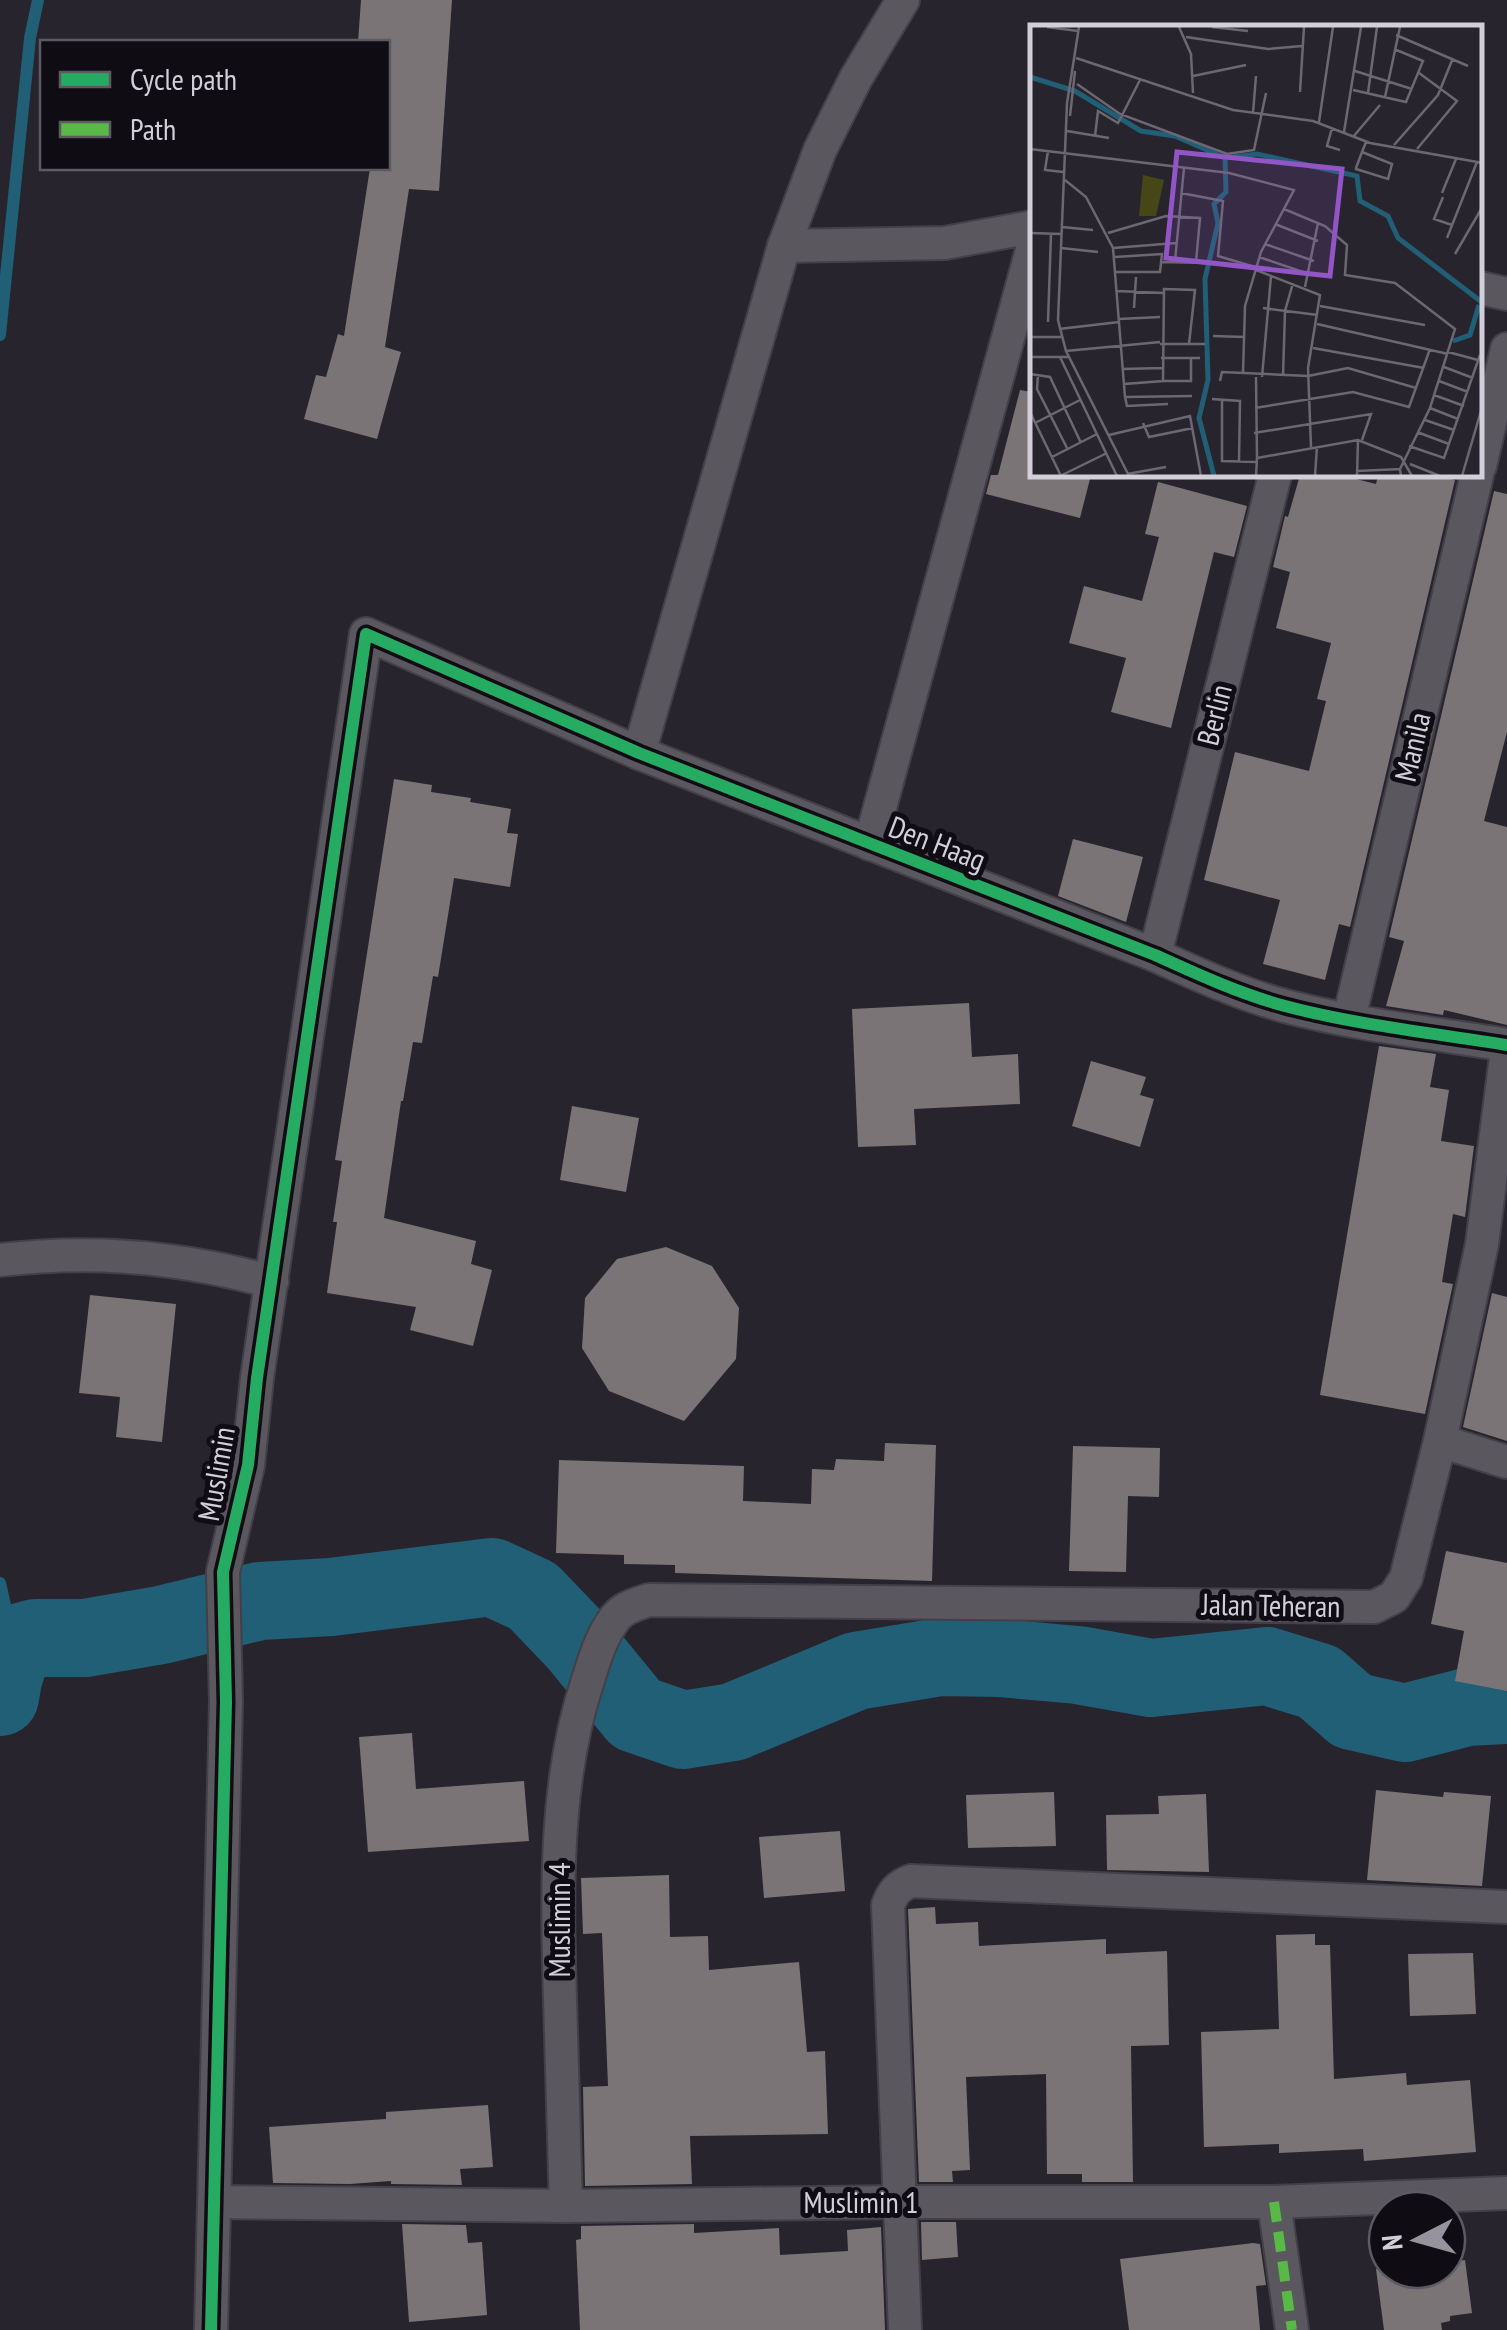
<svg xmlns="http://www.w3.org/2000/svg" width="1507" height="2330" font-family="'PT Sans Narrow',sans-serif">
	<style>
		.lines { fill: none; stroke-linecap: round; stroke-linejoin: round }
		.stream { stroke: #205f75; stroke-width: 12 }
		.river { stroke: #205f75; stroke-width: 78 }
		.building { fill: #7a7477 }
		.minor-casing { stroke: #434049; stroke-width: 36 }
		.minor { stroke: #5a585e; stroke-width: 32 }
		.quiet { stroke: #58b947; stroke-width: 10; stroke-dasharray: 20 10; stroke-linecap: butt }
		.cycleway-casing { stroke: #0f0c13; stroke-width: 19 }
		.cycleway { stroke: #26ab63; stroke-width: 12 }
		.labels { text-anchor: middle; stroke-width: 10; stroke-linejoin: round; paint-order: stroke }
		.street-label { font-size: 30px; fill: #d2cfda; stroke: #0f0c13 }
		.inset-river { fill: none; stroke: #205f75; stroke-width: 5 }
		.inset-road { fill: none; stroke: #6c6873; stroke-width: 2.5 }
		.view { fill: #9155c6; fill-opacity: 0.15; stroke: #9155c6; stroke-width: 5 }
		.inset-edge { fill: none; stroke: #d2cfda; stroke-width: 5 }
	</style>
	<rect width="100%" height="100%" fill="#28242e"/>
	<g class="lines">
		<g class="stream">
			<path d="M0,335l30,-297 8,-38"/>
			<path d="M0,1583l14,61"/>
		</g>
		<path class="river" d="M0,1697l3,-18 11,-35 21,-6h50l76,-13 99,-24 71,-4 161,-20 41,19 45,47 58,71 47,16 50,-8 123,-51 84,-14 59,1 79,7 73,13 116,-12 52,16 33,29 53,12 62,-16 40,-2"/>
	</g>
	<g class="building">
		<path d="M361,0h91l-13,191 -30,-2 -24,158 16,5 -24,87 -73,-20 12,-44 10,2 12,-43 6,2 26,-168h18v-126h-30z"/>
		<path d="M1020,390l12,2v83h59l-11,43 -94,-24 5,-19h7z"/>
		<path d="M1300,475h40l36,9 2,-9h57l20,5 -105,447 -11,-3 -14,56 -62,-16 17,-64 -76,-20 31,-128 74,19 17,-70 -9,-2 14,-56 -55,-15 14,-56 -17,-5 12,-51 3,1z"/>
		<path d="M1158,482l89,24 -13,51 -20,-5 -43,176 -60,-16 15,-54 -57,-15 15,-57 58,15 17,-64 -14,-3z"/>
		<path d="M1494,491l13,3v238l-23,89 23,6v198l-63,-15 -1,5 -57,-9 18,-65 -15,-4z"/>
		<path d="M394,779l38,6 -1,7 40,6 -1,4 41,7 -4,24 11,1 -8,53 -56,-9 -16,99 -5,-1 -11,67 -9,-1 -10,59h-2l-17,117 92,23 -5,23 21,6 -19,76 -63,-16 6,-23 -89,-14 10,-71h-4l9,-61 -7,-1z"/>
		<path d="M1073,839l70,18 -17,65 -68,-26z"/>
		<path d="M969,1003l3,54 46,-3 2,50 -106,5 2,36 -58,2 -6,-138z"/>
		<path d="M1379,1046l57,8 -6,33 19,3 -8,51 33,5 -9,71 -12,-3 -11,68 11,2 -28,130 -105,-19z"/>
		<path d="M1091,1061l55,16 -6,18 14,4 -14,48 -68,-21z"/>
		<path d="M572,1106l67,12 -13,74 -66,-12z"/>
		<path d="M666,1247l46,19 27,42 -3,51 -52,62 -75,-30 -27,-43 3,-50 32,-39z"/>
		<path d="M1492,1293l15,4v144l-44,-14z"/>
		<path d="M90,1295l86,9 -14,138 -46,-5 4,-40 -41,-4z"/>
		<path d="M885,1443l51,2 -4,136 -257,-8v-8l-51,-1v-9l-68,-2 3,-93 185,6 -1,35 68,3 1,-35 22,1 2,-11 48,2z"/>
		<path d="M1073,1446l87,2 -1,49 -31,-1 -2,76 -57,-1z"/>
		<path d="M1446,1551l61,12v128l-52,-10 9,-50 -33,-7z"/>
		<path d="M412,1733l4,56 108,-8 5,60 -161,11 -9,-115z"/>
		<path d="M1376,1790l67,7 1,-5 47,4 -9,90 -115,-6z"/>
		<path d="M1054,1792l2,54 -88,2 -2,-53z"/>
		<path d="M1206,1794l3,78 -102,-2 -1,-55 53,-1 -1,-18z"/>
		<path d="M840,1831l5,60 -81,7 -5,-61z"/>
		<path d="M669,1875l1,62 38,-1 1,34 90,-8 8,90 18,-1 3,83 -138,2 2,48 -107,2 -2,-99 25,-1 -6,-153 -19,1 -2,-56z"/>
		<path d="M935,1907l1,17 42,-2 1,24 127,-7v15l61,-3 2,94 -38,1 2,136h-51v-8h-35l-1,-100 -80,3 4,93 -18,1 1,11h-34l-11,-273z"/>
		<path d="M1315,1934v11h15l4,134 72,-6 1,12 63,-5 6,72 -112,9 -1,-12 -84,4v-9l-75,3 -3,-115 78,-3 -3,-94z"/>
		<path d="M1473,1953l3,61 -66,2 -2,-62z"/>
		<path d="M488,2105l5,62 -33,2 2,16 -71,-1v-3l-41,3 -77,-1 -4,-56 117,-8v-7z"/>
		<path d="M921,2222h35l2,35 -36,3z"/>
		<path d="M402,2224l64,1 2,18 14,-1 5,73 -78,7z"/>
		<path d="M694,2224v9l85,-5 1,27 68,-4 -1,-21 34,-3 4,103h-305l-4,-90 5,-1v-13z"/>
		<path d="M1253,2243l7,1 6,41 -10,1 4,44h-131l-9,-71z"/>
		<path d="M1465,2260l7,53 -22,3v5l-9,2 1,7h-58l-8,-61 71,1v-8z"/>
	</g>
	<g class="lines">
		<g class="minor-casing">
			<g id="minor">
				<path d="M784,246l161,-3 87,-16"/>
				<path d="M1480,288l27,6"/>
				<path d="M1480,466l27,-117"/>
				<path d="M639,753l145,-507 36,-96 36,-72 47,-78"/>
				<path d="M870,844l162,-594"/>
				<path d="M1155,955l120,-480"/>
				<path d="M1349,1019l128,-544"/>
				<path d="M0,1260c92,-11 183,-3 272,22"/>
				<path d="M1440,1441l67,21"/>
				<path d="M214,2202l352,4 333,-4h375l233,-9"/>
				<path d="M1274,2202l18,128"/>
				<path d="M566,2206c-2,-69 -4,-138 -6,-207 -3,-106 -6,-217 28,-319 7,-22 13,-44 28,-63 8,-10 21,-13 33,-17l725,7 20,-10 12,-19 34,-137 42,-197 25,-195"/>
				<path d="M211,2330l15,-628 -3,-130 25,-107 9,-87 109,-744 273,119 516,202c42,19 85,39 130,51 72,19 148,27 222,39"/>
				<path d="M905,2330l-17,-425c5,-13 10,-19 23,-24l596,26"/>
			</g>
		</g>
		<use href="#minor" class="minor"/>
		<path class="quiet" d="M1274,2202l18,128"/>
		<g class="cycleway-casing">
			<path id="cycleway" d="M211,2330l15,-628 -3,-130 25,-107 9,-87 109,-744 273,119 516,202c42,19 85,39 130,51 72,19 148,27 222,39"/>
		</g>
		<use href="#cycleway" class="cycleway"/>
	</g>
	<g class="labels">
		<g class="street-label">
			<text transform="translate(1215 715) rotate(-76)" y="10">Berlin</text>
			<text transform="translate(1413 747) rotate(-77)" y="10">Manila</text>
			<text transform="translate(937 844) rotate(21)" y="10">Den Haag</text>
			<text transform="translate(217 1474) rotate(-80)" y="10">Muslimin</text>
			<text transform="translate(1271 1606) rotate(1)" y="10">Jalan Teheran</text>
			<text transform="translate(560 1920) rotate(-90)" y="10">Muslimin 4</text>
			<text x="861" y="2213">Muslimin 1</text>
		</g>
	</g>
	<g transform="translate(1030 25)">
		<rect width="452" height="452" fill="#28242e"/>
		<path d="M113,150l21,5 -8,36h-17z" fill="#464717"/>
		<path class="inset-river" d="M0,52l45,14 66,40 34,5 50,22 1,34 -12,12 4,19 -13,56 3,101 -9,38 15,58M195,133l32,-4 100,22 3,25 28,15 10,22 85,65M423,316l17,-6 9,-30"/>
		<path class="inset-road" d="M17,2l31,4M49,2l-12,76 -9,217 8,31 63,125M149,2l12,27 2,39M182,2l36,4M366,10l72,31M156,12l82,12 34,-3M46,33l157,52 80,11 57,22 113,20M325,46l57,18M163,51l53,-11M47,59l43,30 107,40 27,-4 12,-57M323,65l53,12 17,-41 -29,-12M270,67l4,-65M338,68l9,-66M355,72l15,-70M223,88l3,-37M40,91l5,-45M289,97l14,-95M302,103l-5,18 13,4M37,106l42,7M314,107l17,-105M65,111l3,-25 20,12 22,-43M323,112l27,-32M364,120l44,-50 15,-37M0,124l199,24 65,17 -33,62 -16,54 -2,67M387,124l40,-48 -38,-28M18,126l-3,19 18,2M332,127l30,12 -4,15 -32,-10v-1l6,-16 4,-10M35,155l21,17 27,51 12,149M151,168l42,8 -5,55 37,11M412,168l14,-34M413,172l-9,22 18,6M254,184l41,17 22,19 -2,30 50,8 60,46 -25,79 -30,61M245,199l43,17M32,202l31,3M0,208l32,1M78,208l58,-17 34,2 -4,44M417,213l30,-76M235,219l49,17M31,223l37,4M83,223l63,-5M425,229l28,-48M85,232l47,-3 -2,18h-44M229,232l50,17M145,236l9,-93M132,237l43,1M226,245l64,25 -12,73 3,79M275,262l13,-64M87,266l47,2M290,281l105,19M104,283l2,-31M233,283l55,7M89,294l41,-2M18,297l3,-88M287,299l131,30M29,304l60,-7M183,311l31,1M0,312h31M130,319h45M283,323l111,20M36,326l94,-9M418,327l30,8M0,332h39M30,332l57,119M131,333h39M414,342l29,11M93,344l39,-1M0,349l20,3 31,66M8,350l-1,14 31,61M253,351l2,-65 8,-28M226,352l1,81M232,352l9,-101M133,356h28v-23M190,356l2,-9 86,4 40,-8 68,20M409,356l29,11M94,359l39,-3 1,-92 31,1 -6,54M404,370l30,11M95,372l67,-1M95,372l2,9 41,-2M182,374l28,2 -1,61M192,374v62l35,1M225,383l98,-16 56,15 21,-58M400,383l28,11M0,387l31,64M395,395l29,10M5,398l45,-23M113,398l6,14 44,-9M387,407l32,12M224,408l117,-19 -9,26M79,410l81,-19 11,60M379,421l35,12 36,-103M22,432l45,-23M380,439l30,12M327,446l43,-2 1,7M97,449l39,-7M30,451l47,-23M226,451l1,-18 101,-18 43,17 11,19M285,451l2,-30M327,451l1,-36M432,451l21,-72"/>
		<path class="view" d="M147,127l165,17 -12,107 -164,-18z"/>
		<rect width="452" height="452" class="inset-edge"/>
	</g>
	<rect x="40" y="40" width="350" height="130" fill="#0f0c13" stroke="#5d5a63" stroke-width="2.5"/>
	<rect x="60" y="72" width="50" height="15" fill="#26ab63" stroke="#5d5a63" stroke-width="2.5"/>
	<text x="130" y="90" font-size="30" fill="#d2cfda">Cycle path</text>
	<rect x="60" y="122" width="50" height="15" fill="#58b947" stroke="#5d5a63" stroke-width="2.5"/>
	<text x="130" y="140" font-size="30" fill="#d2cfda">Path</text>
	<g transform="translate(1417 2240) rotate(264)"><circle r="48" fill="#0f0c13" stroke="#5d5a63" stroke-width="2.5"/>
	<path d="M0-8L18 38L0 25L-18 38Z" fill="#96939e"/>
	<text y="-15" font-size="28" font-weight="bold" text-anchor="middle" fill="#d2cfda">N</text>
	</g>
</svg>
